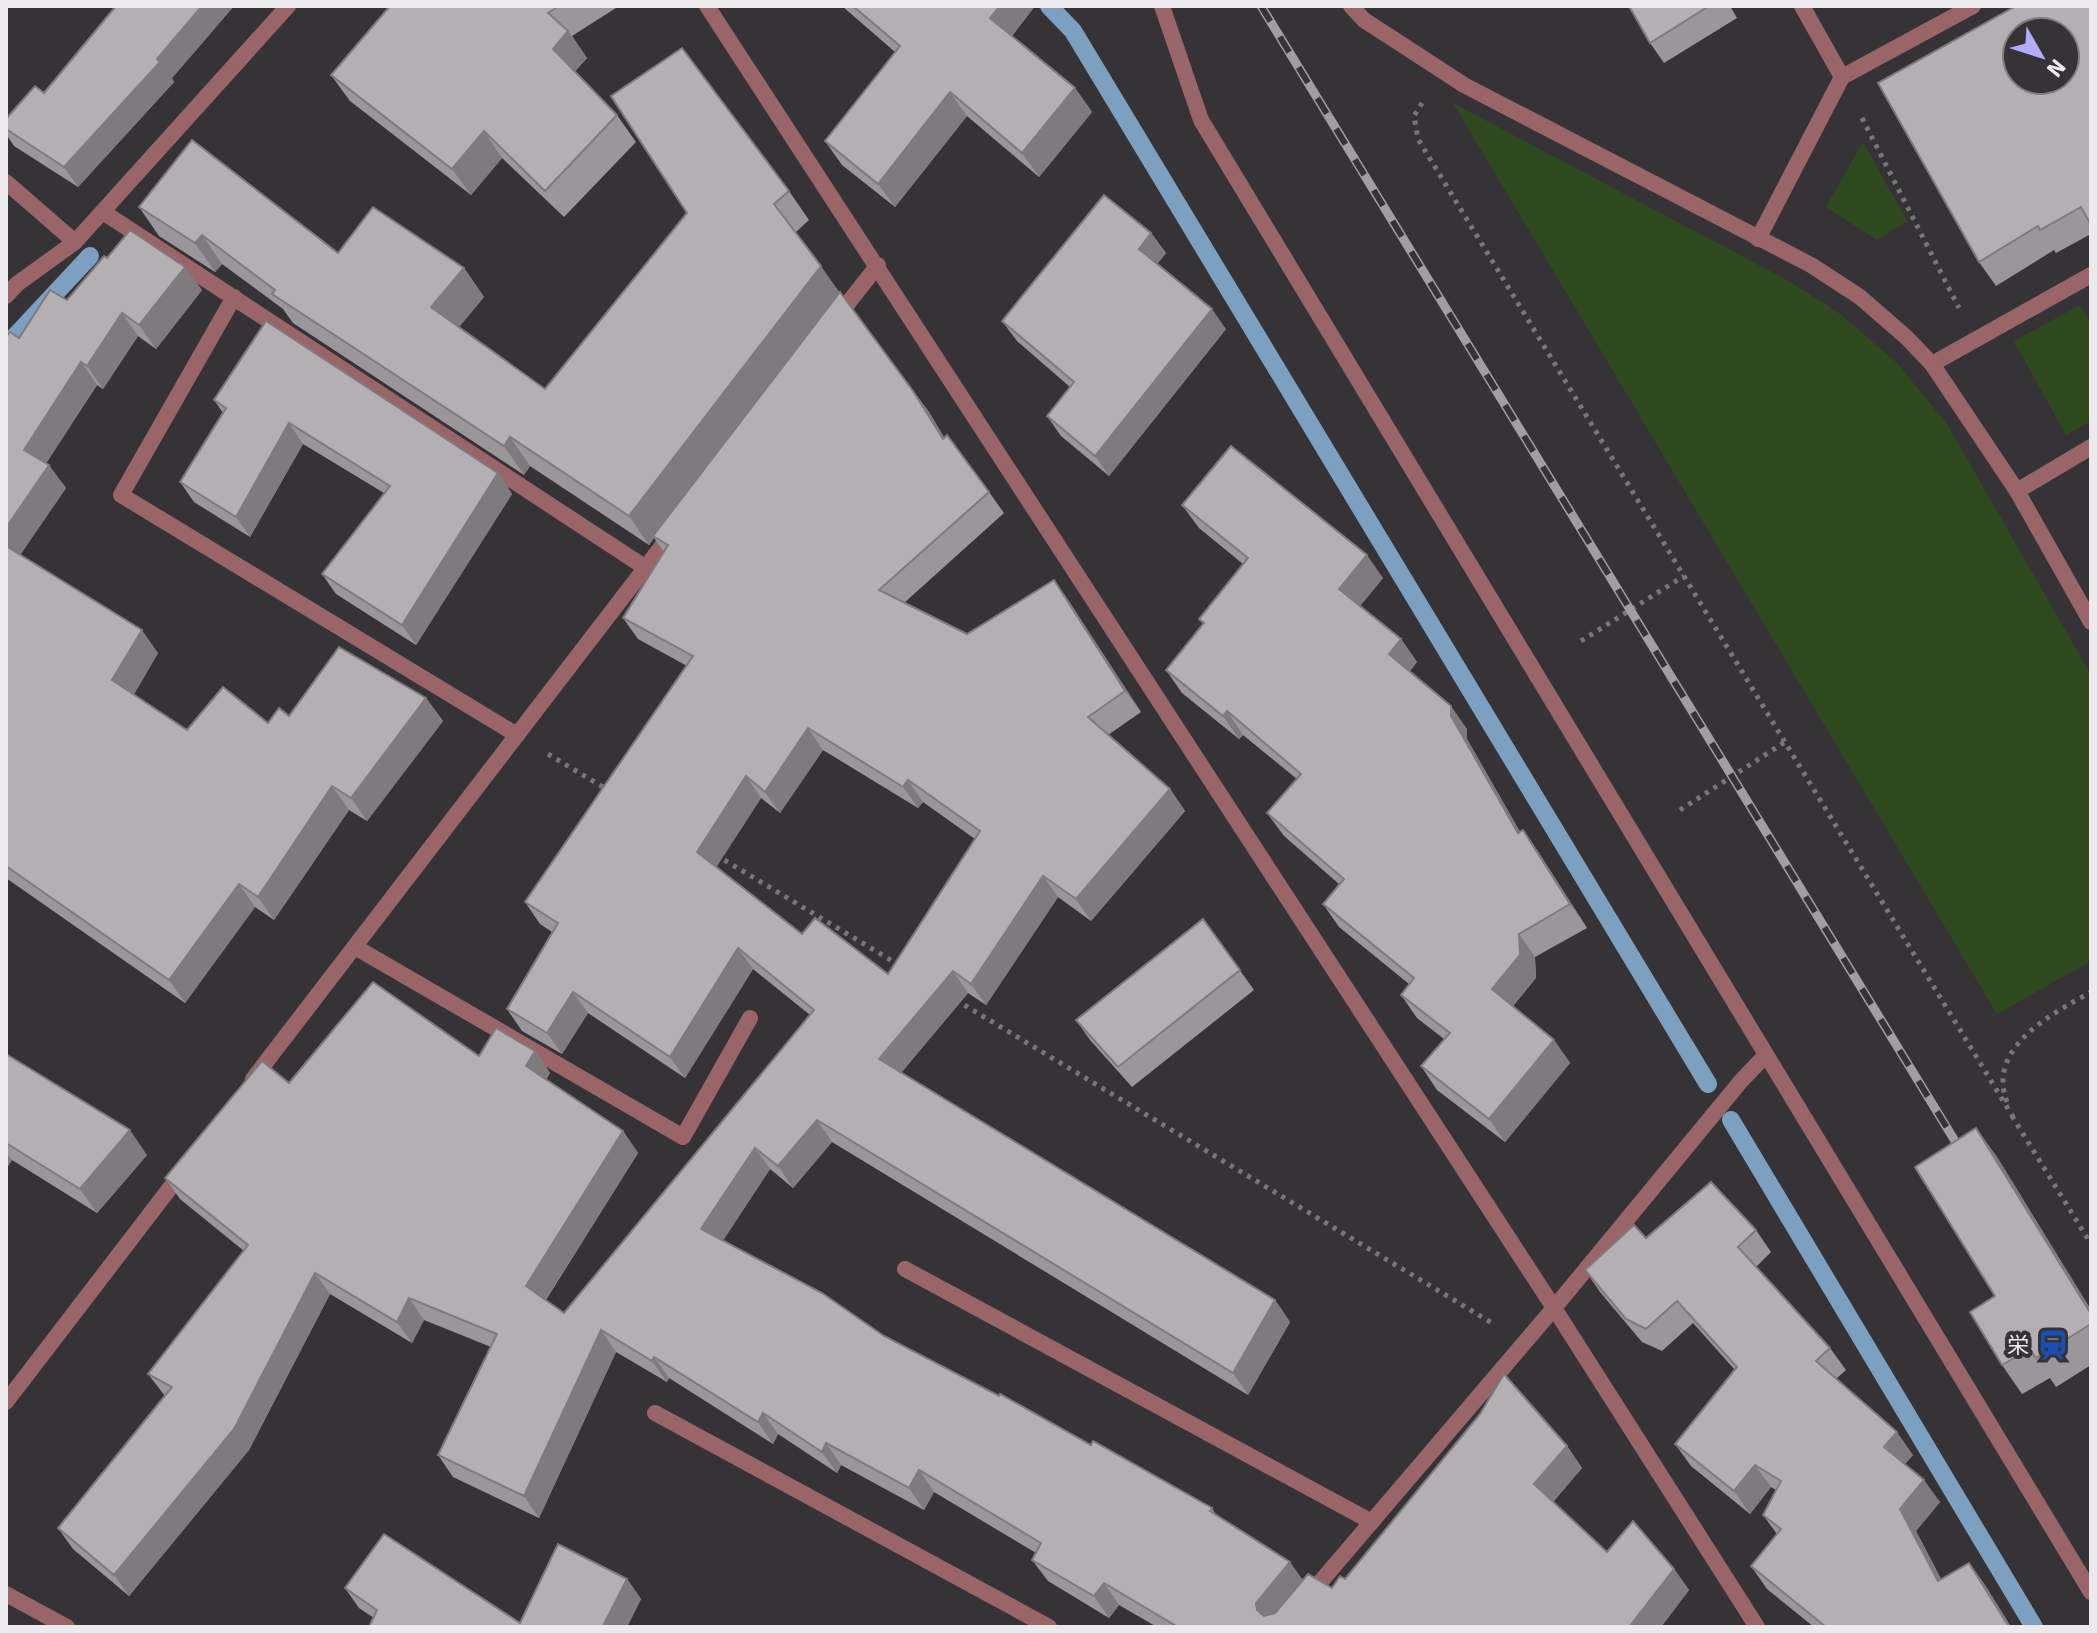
<svg xmlns="http://www.w3.org/2000/svg" width="2097" height="1633" font-family="Signika,'Noto Sans JP',sans-serif">
	<style>
		.green { fill: #304a20 }
		.lines { fill: none; stroke-linecap: round; stroke-linejoin: round }
		.stream { stroke: #7da0c0; stroke-width: 18 }
		.path { stroke: #787679; stroke-width: 5; stroke-dasharray: 4 6; stroke-linecap: butt }
		.service { stroke: #996568; stroke-width: 16 }
		.minor { stroke: #996568; stroke-width: 16 }
		.rail-casing { stroke: #a09ea1; stroke-width: 9 }
		.rail { stroke: #363337; stroke-width: 6; stroke-dasharray: 18; stroke-linecap: butt }
		.wall { fill: #9b9699; fill-rule: evenodd }
		.shaded-wall { fill: #7e7a7d }
		.building { fill: #b4afb2; stroke: #7e7a7d; stroke-width: 2; fill-rule: evenodd }
		.labels { text-anchor: middle; stroke-width: 8; stroke-linejoin: round; paint-order: stroke }
		.poi-label { font-size: 22px; fill: #eceaec; stroke: #363337; text-anchor: end }
	</style>
	<rect width="100%" height="100%" fill="#363337"/>
	<g class="green">
		<path d="M1453,103l334,177 52,33 58,50 50,61 144,251v286l-94,53z"/>
		<path d="M1863,142l44,79 -30,19 -51,-33z"/>
		<path d="M2080,305l11,19v97l-25,14 -52,-94z"/>
	</g>
	<g class="lines">
		<g class="stream">
			<path d="M1049,6l24,25 635,1053"/>
			<path d="M6,346l84,-90"/>
			<path d="M1731,1120l303,507"/>
		</g>
		<g class="path">
			<path d="M1422,103l-8,13 4,23 595,978"/>
			<path d="M1862,118l97,190"/>
			<path d="M1581,641l103,-65"/>
			<path d="M548,754l60,36"/>
			<path d="M1680,810l105,-68"/>
			<path d="M716,855l183,110"/>
			<path d="M956,1000l536,323"/>
			<path d="M2007,1102c-21,-55 45,-88 84,-110"/>
			<path d="M2012,1116l79,128"/>
		</g>
		<g class="service">
			<path d="M103,212l543,356"/>
			<path d="M234,297l-113,198 396,240"/>
			<path d="M905,1269l467,253"/>
		</g>
		<g class="minor">
			<path d="M707,6l847,1302 203,319"/>
			<path d="M1162,6l39,114 890,1472"/>
			<path d="M1351,6l13,14 100,65 347,180 49,32 46,40 26,27 85,127 74,131"/>
			<path d="M1802,6l40,71"/>
			<path d="M6,182l69,60"/>
			<path d="M1758,239l84,-162 131,-71"/>
			<path d="M6,296l11,-12 58,-42 213,-236"/>
			<path d="M834,321l44,-56"/>
			<path d="M1932,364l159,-89"/>
			<path d="M2017,491l74,-44"/>
			<path d="M355,947l328,190 67,-119"/>
			<path d="M253,1079l419,-546"/>
			<path d="M6,1402l177,-231"/>
			<path d="M655,1413l394,214"/>
			<path d="M6,1594l61,33"/>
			<path d="M1282,1627l272,-319 187,-227 25,-26"/>
		</g>
		<g class="rail-casing">
			<path id="rail" d="M1261,6l705,1153"/>
		</g>
		<use href="#rail" class="rail"/>
	</g>
	<g class="wall">
		<path d="M116,6h118l-62,72 2,4 -96,105 -64,-41 -8,-12v-5l38,-36z"/>
		<path d="M390,6h229l-47,30 15,22 -12,13 42,44 19,27 -72,75 -62,-59 -31,37 -121,-94 -19,-26z"/>
		<path d="M842,6h193l-23,30 63,52 17,24 -53,65 -72,-61 -72,91 -53,-42 -17,-24 70,-89z"/>
		<path d="M1629,6h101l7,12 -73,45 -14,-20z"/>
		<path d="M2091,6v228l-35,19 -2,-3 -58,36 -17,-24z"/>
		<path d="M789,191l20,29 -14,13 134,179 15,26 45,54 15,21 -100,90 63,31 87,-54 87,132 -33,23 62,54 15,22 -94,110 -33,-24 -72,108 -18,-12 -67,80 374,227 15,22 -42,73 -416,-253 -39,46 -23,-19 -47,71 161,96 328,172 4,7 87,65 29,8 13,-9 222,-133 15,22 -29,34 54,50 67,17 15,21 -28,37h-504l-38,-22 -10,13 -61,-37 -16,-21 4,-7 -102,-61 -10,18 -83,-45 -4,8 -59,-39 -5,10 -104,-66 -2,4 -51,-30 -77,166 -86,-41 -15,-22 53,-108 -67,-27 -12,23 -82,-49 -81,156 -120,146 -56,-47 -15,-21 107,-132 -17,-22 96,-123 -64,-52 -15,-21 124,-95 190,-27 56,-5 15,22 -4,7 77,51 15,22 -92,147 18,13 246,-298 -57,-46 -68,109 -97,-65 -26,41 -40,-23 -15,-22 45,-77 -12,-8 -15,-22 162,-236 -49,-27 -15,-21 41,-66 -10,-14 -5,7 -119,-79 -6,9 -231,-152 -10,-14 -61,-45 -7,8 -56,-36 -20,-29 199,46 126,15 20,29 -25,30 86,62zM823,750l95,58 5,-6 52,37 -87,135 -86,-40 -86,-67 45,-69 19,15z"/>
		<path d="M1151,233l15,20 -9,11 69,65 -117,147 -48,-40 -14,-20 23,-29 -53,-46 -15,-20z"/>
		<path d="M107,258l95,32 -46,59 -18,-13 -35,53 -6,-4 -51,78 20,25 -46,67 138,98 -24,41 53,36 81,-7 21,-7 137,-18 17,23 -76,100 -18,-11 -75,110 -19,-13 -70,96 -179,-125v-541l13,1 48,-38z"/>
		<path d="M214,400l284,73 14,21 -96,151 -80,-51 -14,-20 62,-81 -81,-49 -53,93 -56,-35 -14,-20 43,-69z"/>
		<path d="M1182,505l201,73 -23,28 41,33 16,23 -7,9 57,58v10l53,93 3,-2 16,23 48,75 -52,29 1,21 -23,28 41,34 16,23 -65,79 -68,-52 -16,-24 23,-27 -27,-21 -16,-23 8,-11 -70,-57 -16,-23 16,-20 -55,-48 -17,-23 30,-34 -54,-44 -4,4 -57,-46 -16,-23 37,-46 -4,-5 44,-55 -44,-36z"/>
		<path d="M1203,919l51,71 -122,97 -42,-47 -14,-20z"/>
		<path d="M6,1054l141,101 -50,58 -85,-53 -6,9z"/>
		<path d="M1976,1128l21,29 94,153v55l-35,22 -6,-9 -28,16 -20,-29z"/>
		<path d="M1756,1230l15,22 -15,15 74,81 16,22 -10,9 77,76 -8,9 35,38 -24,29 25,48 28,-16 16,22 26,42h-197l-47,-38 -16,-23 26,-32 -14,-19 13,-25 -5,-3 -21,27 -59,-48 -16,-22 60,-74 -42,-47 -31,28 -20,-9 -42,-50 -15,-22 61,-32z"/>
		<path d="M627,1579l14,20 -14,28 -253,-9 -15,-10 -14,-20 175,35z"/>
	</g>
	<g class="shaded-wall">
		<path d="M202,6h32l-62,72 2,4 -96,105 -14,-20z"/>
		<path d="M1000,6h35l-28,36 -17,-24z"/>
		<path d="M568,31l19,27 -15,17 -19,-26z"/>
		<path d="M1075,88l17,24 -53,65 -17,-24z"/>
		<path d="M950,92l17,24 -72,91 -17,-23z"/>
		<path d="M484,131l18,27 -31,37 -19,-26z"/>
		<path d="M1151,233l15,20 -13,16 -14,-20z"/>
		<path d="M202,235l20,29 -7,8 -20,-29z"/>
		<path d="M821,266l20,29 -188,241 1,2 -5,7 -20,-29z"/>
		<path d="M185,267l17,23 -46,59 -17,-24z"/>
		<path d="M464,268l20,29 -33,39 -20,-29z"/>
		<path d="M1212,309l14,20 -117,147 -14,-20z"/>
		<path d="M122,313l16,23 -35,53 -16,-23z"/>
		<path d="M81,362l16,23 -57,88 -16,-23z"/>
		<path d="M913,391l16,21 29,48 -15,-21z"/>
		<path d="M289,423l14,21 -53,93 -14,-20z"/>
		<path d="M510,437l20,29 -6,9 -20,-29z"/>
		<path d="M49,465l17,23 -52,76 -8,-11v-25z"/>
		<path d="M498,473l14,21 -96,151 -14,-20z"/>
		<path d="M1367,555l16,23 -28,34 -16,-23z"/>
		<path d="M1054,580l15,21 72,111 -16,-21z"/>
		<path d="M142,630l16,23 -29,50 -17,-23z"/>
		<path d="M1401,639l16,23 -12,15 -16,-23z"/>
		<path d="M426,698l17,23 -76,100 -16,-23z"/>
		<path d="M1451,706l16,23v10l67,117 -16,-23 -67,-117z"/>
		<path d="M1227,711l16,24 -4,4 -16,-23z"/>
		<path d="M808,728l15,22 -43,63 -15,-21z"/>
		<path d="M746,776l15,22 -49,76 -15,-22z"/>
		<path d="M908,780l15,22 -5,6 -15,-21z"/>
		<path d="M332,786l17,24 -75,110 -16,-23z"/>
		<path d="M1170,789l15,22 -94,110 -15,-22z"/>
		<path d="M1523,830l16,23 48,75 -17,-24z"/>
		<path d="M1043,876l15,21 -72,108 -15,-21z"/>
		<path d="M239,884l16,23 -70,96 -16,-23z"/>
		<path d="M1519,934l16,23 1,21 -28,34 -16,-23z"/>
		<path d="M738,948l15,21 -68,109 -15,-21z"/>
		<path d="M953,971l15,22 -74,88 -15,-22z"/>
		<path d="M573,992l15,21 -26,41 -15,-21z"/>
		<path d="M1554,1040l16,23 -65,79 -16,-23z"/>
		<path d="M535,1051l15,22 -9,15 -15,-22z"/>
		<path d="M817,1120l15,22 -39,46 -15,-22z"/>
		<path d="M1976,1128l21,29 94,153v4z"/>
		<path d="M130,1130l17,25 -50,58 -17,-24z"/>
		<path d="M623,1131l15,22 -97,154 -15,-21z"/>
		<path d="M755,1148l15,21 -53,81 -16,-21z"/>
		<path d="M6,1153l6,7 -6,9z"/>
		<path d="M315,1273l15,21 -81,156 -120,146 -15,-21z"/>
		<path d="M409,1298l15,22 -12,23 -15,-21z"/>
		<path d="M1275,1300l15,22 -42,73 -15,-22z"/>
		<path d="M601,1330l15,22 -77,166 -15,-22z"/>
		<path d="M654,1357l15,21 -2,4 -15,-21z"/>
		<path d="M763,1413l15,21 -5,10 -15,-22z"/>
		<path d="M1897,1432l16,23 -13,14 -16,-22z"/>
		<path d="M826,1443l15,22 -4,8 -15,-21z"/>
		<path d="M1567,1446l15,22 -33,38 -15,-22z"/>
		<path d="M1755,1465l16,22 -21,27 -16,-23z"/>
		<path d="M919,1470l15,22 -10,18 -15,-22z"/>
		<path d="M1924,1480l16,22 -24,29 38,73 -16,-23 -38,-72z"/>
		<path d="M1290,1562l15,21 -34,41 -14,-14 -1,-7z"/>
		<path d="M1969,1563l16,22 26,42h-2z"/>
		<path d="M1674,1569l15,21 -28,37h-32z"/>
		<path d="M627,1579l14,20 -14,28h-21l-2,-3z"/>
		<path d="M1104,1583l15,22 -10,13 -15,-22z"/>
	</g>
	<g class="building">
		<path d="M116,6h86l-45,53 3,3 -96,105 -58,-38v-10l29,-33 9,7z"/>
		<path d="M390,6h169l-11,7 20,18 -15,18 64,66 -72,76 -61,-60 -32,38 -121,-94z"/>
		<path d="M853,6h147l-10,12 85,70 -53,65 -72,-61 -72,92 -53,-43 75,-95z"/>
		<path d="M1629,6h80l-59,37z"/>
		<path d="M2016,6h75v219l-10,-18 -41,23 -2,-4 -59,36 -101,-179zM2017,32h48v48h-48z"/>
		<path d="M682,48l107,143 -15,13 47,62 -192,250 -119,-79 -6,9 -232,-152 3,-4 -73,-55 -7,8 -56,-36 53,-67 146,113 35,-46 91,61 -33,39 114,82 142,-176 -76,-117z"/>
		<path d="M1104,195l47,38 -12,16 73,60 -117,147 -48,-40 27,-34 -72,-61z"/>
		<path d="M130,230l55,37 -46,58 -17,-12 -35,53 -6,-4 -57,88 25,15 -43,63v-191l4,-5 9,6 31,-48 17,10 37,-44 3,2z"/>
		<path d="M840,292l73,99 30,48 4,-4 42,57 -110,98 88,44 87,-54 71,111 -37,26 82,72 -94,110 -33,-23 -72,108 -18,-13 -74,88 396,241 -42,73 -416,-253 -39,46 -23,-18 -54,81 121,64 62,43 115,60 1,-2 91,51 2,-4 119,67 -2,3 80,51 -34,41 1,7 7,6 11,-3 33,-39 24,14 8,-12 5,3 135,-165 24,-40 63,72 -33,38 73,68 26,-31 41,48 -45,58h-451l-74,-44 -10,13 -62,-36 9,-17 -122,-73 -10,18 -83,-45 -4,9 -59,-39 -5,9 -104,-65 -2,4 -51,-31 -77,166 -86,-41 59,-121 -88,-36 -12,24 -82,-49 -81,156 -120,146 -56,-47 114,-141 -24,-13 100,-129 -83,-67 97,-117 27,22 84,-101 106,74 17,-28 39,23 -9,15 97,65 -97,155 38,27 250,-303 -76,-62 -68,109 -97,-65 -26,41 -40,-24 51,-86 -33,-21 168,-246 -70,-38 45,-73 -15,-9zM808,728l95,59 5,-7 72,51 -92,143 -73,-56 -13,16 -105,-82 49,-76 19,16z"/>
		<path d="M266,321l232,152 -96,152 -80,-51 68,-88 -101,-63 -53,94 -56,-35 46,-74 -12,-8z"/>
		<path d="M1231,446l136,109 -28,34 62,50 -12,15 62,52v10l67,117 5,-3 47,74 -51,30 1,21 -28,34 62,51 -65,79 -68,-53 29,-33 -49,-38 13,-17 -91,-74 21,-25 -77,-66 34,-39 -74,-63 -4,5 -57,-46 38,-47 -5,-4 49,-61 -66,-53z"/>
		<path d="M6,546l136,84 -30,50 75,50 36,-43 45,36 11,-15 10,8 50,-69 87,51 -75,100 -19,-12 -74,111 -19,-13 -70,96 -163,-114z"/>
		<path d="M1203,919l37,51 -122,97 -42,-47z"/>
		<path d="M6,1054l124,76 -50,59 -74,-46z"/>
		<path d="M1976,1128l115,186v10l-55,34 -6,-9 -28,16 -32,-53 25,-16 -80,-129z"/>
		<path d="M1711,1182l45,48 -18,17 92,101 -14,13 81,71 -13,15 40,33 -24,29 38,72 31,-18 40,64h-183l-75,-61 30,-37 -18,-14 18,-34 -26,-16 -21,26 -59,-47 62,-77 -60,-66 -31,28 -20,-10 -41,-49 49,-45 12,13z"/>
		<path d="M384,1534l136,89 38,-79 69,35 -23,45 6,3h-241l8,-17 -32,-22z"/>
	</g>
	<defs>
		<g id="station-bare" transform="scale(2.4)"><path d="M-3-6H3Q5-6 5-4V2Q5 4 3 4L4.5 6H3L1.5 4h-3L-3 6H-4.5L-3 4Q-5 4-5 2V-4Q-5-6-3-6ZM-3.5-4v3h7v-3ZM-3.5 1v1.5H-2V1ZM2 1v1.5H3.5V1Z" fill="#1a4fb4" stroke="#363337" stroke-width="2.5" paint-order="stroke"/></g>
	</defs>
	<g fill-rule="evenodd">
		<use href="#station-bare" x="2053" y="1345"/>
	</g>
	<g class="labels">
		<g class="poi-label">
			<text x="2029" y="1353">栄</text>
		</g>
	</g>
	<rect width="2097" height="1633" fill="none" stroke="#eceaec" stroke-width="16"/>
	<g transform="translate(2041 56) rotate(129)"><circle r="38" fill="#363337" stroke="#7f7c7f" stroke-width="2"/>
	<path d="M0-6L14 30L0 20L-14 30Z" fill="#b4acf9"/>
	<text y="-12" font-size="22" font-weight="bold" text-anchor="middle" fill="#eceaec">N</text>
	</g>
</svg>
